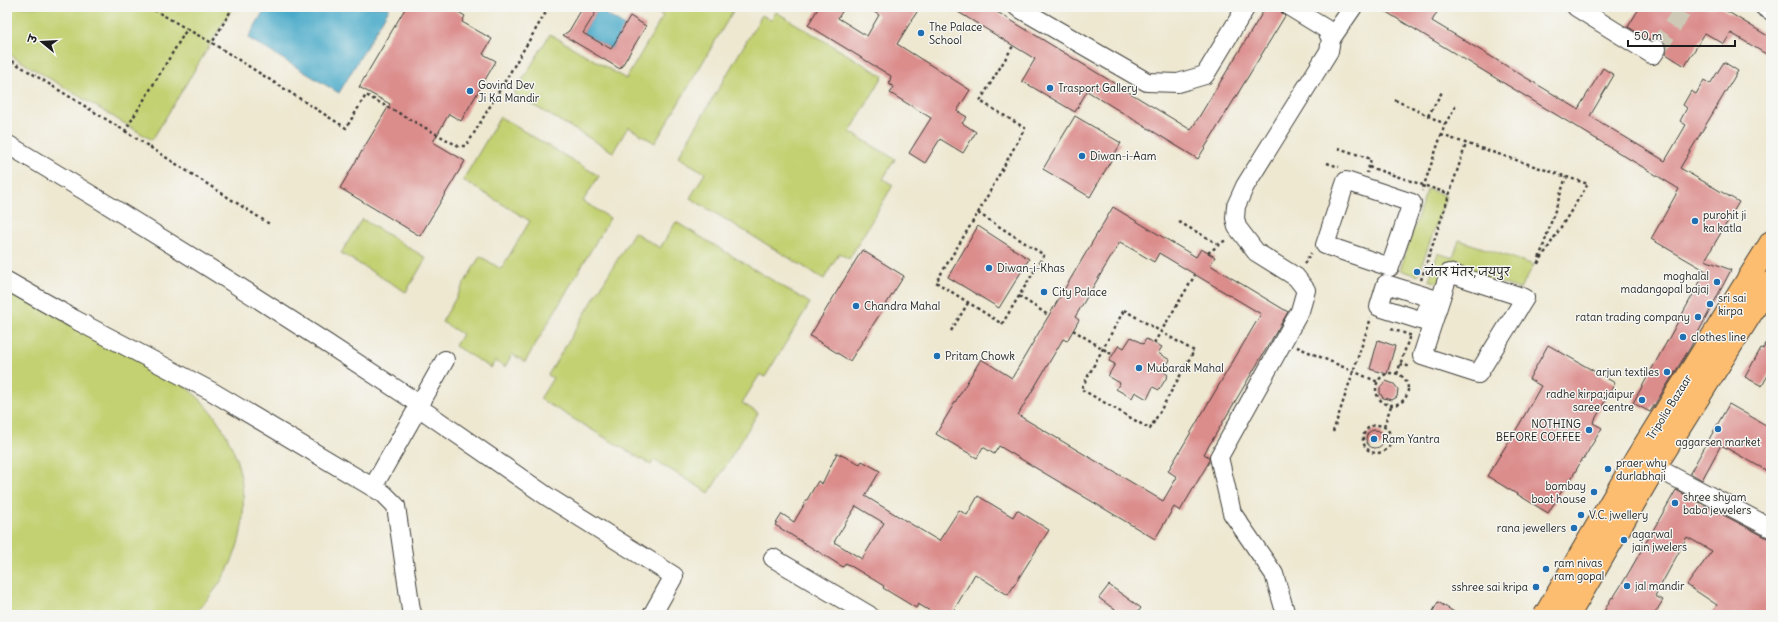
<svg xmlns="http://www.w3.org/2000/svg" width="1778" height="622" font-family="Delius,'Playpen Sans Deva',sans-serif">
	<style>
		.green { fill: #c3d172; stroke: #707647 }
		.water { fill: #4aaac9; stroke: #336372 }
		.building { fill: #db8d8c; fill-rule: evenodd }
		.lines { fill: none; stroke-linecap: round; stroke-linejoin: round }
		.minor-tunnel { stroke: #cec9b6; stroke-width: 18; stroke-dasharray: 18 9; stroke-linecap: butt }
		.minor-casing { stroke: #3c3b37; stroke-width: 20 }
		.major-casing { stroke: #3c3b37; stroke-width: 24 }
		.path { stroke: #3c3b37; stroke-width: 2.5; stroke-dasharray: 3 3; stroke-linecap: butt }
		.minor { stroke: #fff; stroke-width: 18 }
		.major { stroke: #fcbd6f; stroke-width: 22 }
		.poi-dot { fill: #1f6fb2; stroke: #f6f6f2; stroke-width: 1.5 }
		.labels { text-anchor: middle; stroke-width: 3; stroke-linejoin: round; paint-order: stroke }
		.poi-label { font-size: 11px; fill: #1c1c1c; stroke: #f6f6f2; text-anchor: start }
		.street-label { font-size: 11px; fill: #1c1c1c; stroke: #f6f6f2 }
	</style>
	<rect width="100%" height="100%" fill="#f6f6f2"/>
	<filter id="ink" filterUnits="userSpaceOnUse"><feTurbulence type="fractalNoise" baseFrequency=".025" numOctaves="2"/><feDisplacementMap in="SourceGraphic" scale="8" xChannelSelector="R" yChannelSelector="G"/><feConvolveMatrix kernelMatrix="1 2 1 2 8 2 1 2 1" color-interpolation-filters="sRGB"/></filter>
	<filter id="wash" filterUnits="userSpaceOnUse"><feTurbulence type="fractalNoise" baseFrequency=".012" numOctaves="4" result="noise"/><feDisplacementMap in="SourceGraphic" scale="16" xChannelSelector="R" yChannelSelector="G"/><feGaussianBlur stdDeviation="0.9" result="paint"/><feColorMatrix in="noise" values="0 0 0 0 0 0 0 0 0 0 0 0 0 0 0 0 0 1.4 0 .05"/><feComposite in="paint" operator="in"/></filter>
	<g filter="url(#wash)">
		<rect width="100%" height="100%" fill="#eee8d1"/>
		<g class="green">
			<path d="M7,7h226l-81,133 -145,-87z"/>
			<path d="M649,7h77l7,4 -78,132 -27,-16 -15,25 -99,-58 36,-60 76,45 37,-63z"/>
			<path d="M776,12l107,64 -33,56 45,27 -12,20 10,6 -44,74 -10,-6 -15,26 -134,-81 15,-25 -27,-16 84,-142 9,5z"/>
			<path d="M500,117l99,59 -16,25 27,17 -85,144 -13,-8 -7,13 -10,-6 -4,7 -36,-22 7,-12 -20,-12 38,-66 21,13 29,-48 -67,-41z"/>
			<path d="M1427,189l19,7 -28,80 -18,-6z"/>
			<path d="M362,219l64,39 -20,34 -65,-39z"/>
			<path d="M676,222l134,81 -45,74 -5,-3 -18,29 16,10 -49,80 -55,-33 -3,5 -111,-66 13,-21 -5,-3 86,-143 26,16z"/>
			<path d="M1459,240l75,25 -14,24 -67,-21 -5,18 -19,-6 9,-27 15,5z"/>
			<path d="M7,277c37,23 74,45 111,68 21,13 44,25 64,39 43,31 64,80 61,131 -2,39 -23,75 -51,100h-185z"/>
		</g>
		<g class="water">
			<path d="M266,7h124l-51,86 -91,-55z"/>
			<path d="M598,9l27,17 -14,23 -28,-16z"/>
		</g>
		<g id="blocks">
			<g class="building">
				<path d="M406,7h44l15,9 -3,6 30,17 -9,15 13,7 -35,60 -12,-7 -16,28 32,19 -45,75 -80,-48 50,-84 -31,-17z"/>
				<path d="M583,7h16l-16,26 28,16 19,-33 16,10 -26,43 -57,-34 6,-4z"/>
				<path d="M819,7h26l-7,11 29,18 12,-21 -13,-8h54l-23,37 73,46 -13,21 10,6 -5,6 14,9 -13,21 -23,-14 -15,24 -16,-10 22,-35 -41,-25 4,-6 -5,-3 2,-8 -83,-51z"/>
				<path d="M950,7h39l202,123 75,-123h14l1,5 4,4 -87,143 -111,-68 -12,21 -53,-31 13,-22z"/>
				<path d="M1378,7h62l-8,14 146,88 25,-41 11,7 -24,41 75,45 21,-36 -6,-4 7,-13 -4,-3 8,-14 5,3 8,-14 6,4 14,-22 14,9 -58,97 59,34 -34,58 26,10 -41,78 -40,64 -17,-9 73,-132 -55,-32 28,-50z"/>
				<path d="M1640,7h80l51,31v19l-40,-24 -7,11 -19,-11 -20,33 -19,-12 1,-9 -4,-4 -6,-2 -6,2 -23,-14z"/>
				<path d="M1075,116l46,27 -31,54 -47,-28z"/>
				<path d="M1113,207l83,50 5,-8 14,8 -5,8 78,47 -84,142 5,3v5l-29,49 -6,-4 -19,32 -156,-93 -5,8 -11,-7 -6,11 -41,-24 45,-75 31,19zM1120,242l34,20 5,-9 102,61 -93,157 9,6 -14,24 -145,-86 45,-76 4,2 12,-21 -4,-3z"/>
				<path d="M978,226l51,33 -30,49 -51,-31z"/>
				<path d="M862,250l42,26 -54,85 -40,-25z"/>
				<path d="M1771,335v35l-9,16 -17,-9 16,-29 2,1z"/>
				<path d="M1131,337l12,7 3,-5 16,8 -4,6 12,7 -7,11 5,4 -9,15 -6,-3 -6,12 -12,-7 -3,6 -16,-9 4,-6 -12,-7 7,-12 -6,-3 10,-16 5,3z"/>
				<path d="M1378,340l17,6 -8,28 -17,-5z"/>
				<path d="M1548,345l67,38 -22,40 9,5 -18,30h-1l-12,21 -1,-1 -22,35 -61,-37 32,-51 22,-39 -12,-7z"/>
				<path d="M1386,381l8,3 4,5 -1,8 -5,3 -9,-2 -3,-5v-5z"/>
				<path d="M1729,404l42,24v45l-50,-28 -19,35 -12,-7z"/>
				<circle cx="1375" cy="439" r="9"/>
				<path d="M837,453l23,11 2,-3 18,10 -15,25 74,45 20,-31 8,5 11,-19 35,21 4,-7 32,20 -41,65 -33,-21 -24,41h-14l-19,-11 -2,4 -33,-20 1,-2 -38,-23 -3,4 -68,-42 7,-11 12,8 24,-41 4,3zM856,506l28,17 -22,36 -28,-17z"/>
				<path d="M1676,490l95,50v75h-60l6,-10 -30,-20 25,-34 -25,-14 -32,59 8,4 -9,15h-52l10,-18 1,1 12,-19z"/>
				<path d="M1109,585l32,23 -5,7h-14l-23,-17z"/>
				<path d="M1438,602l21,13h-28z"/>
			</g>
		</g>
	</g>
	<g filter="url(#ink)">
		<use href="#blocks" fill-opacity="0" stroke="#3c3b37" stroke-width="1"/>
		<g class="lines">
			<path class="minor-tunnel" d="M1657,49l28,-42"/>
			<g class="minor-casing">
				<g id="minor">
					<path d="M1017,7l130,75 31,1 27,-8 41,-68"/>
					<path d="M1576,7l77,48 4,-6"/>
					<path d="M1764,7l7,4"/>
					<path d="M1331,39l22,-32"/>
					<path d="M7,144c136,81 271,166 403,254l14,13 124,86 126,79 -22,39"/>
					<path d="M1346,181l66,22 -22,64 -65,-22z"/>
					<path d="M1449,273l76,25 -47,76 -56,-18z"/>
					<path d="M7,281l67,38 137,72 173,103 12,12 15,104 2,5"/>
					<path d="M1386,284l45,14 -8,23 -44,-14z"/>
					<path d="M1655,467l116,61"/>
					<path d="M373,487l72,-127"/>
					<path d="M773,558l96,57"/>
					<path d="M1286,615l-12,-41 -42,-61 -13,-56 81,-146 6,-21 -10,-13 -40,-25 -19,-25 -2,-9 1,-12 9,-20 84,-135 2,-12 -5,-10 -36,-22"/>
				</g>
			</g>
			<g class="major-casing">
				<g id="major">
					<path d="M1545,615l92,-158 134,-215"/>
					<path d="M1569,615l86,-148 116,-185"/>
				</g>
			</g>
			<g class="path">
				<path d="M149,7l38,22"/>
				<path d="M233,7l-21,36 134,85 20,-33 92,51h7l5,-6 79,-133"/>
				<path d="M7,58l118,73 62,-102 25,14"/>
				<path d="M1395,100l50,24 -23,67"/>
				<path d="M1428,116l14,-24"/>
				<path d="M1445,124l12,-20"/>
				<path d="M125,131l146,94"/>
				<path d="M1441,135c49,16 98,33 147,49l-51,81 29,-88"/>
				<path d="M1338,148l33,11 -4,14"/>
				<path d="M1327,163l12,4"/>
				<path d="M1369,167l81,27"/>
				<path d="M978,213l66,42 -42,69 -66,-42z"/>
				<path d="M978,213l47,-85 -45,-27 33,-55"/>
				<path d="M1179,222l41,23"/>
				<path d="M1208,253l19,-14"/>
				<path d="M1304,264l7,-11"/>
				<path d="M1421,280l45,-136"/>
				<path d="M1019,296l29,19"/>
				<path d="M1124,310l70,41 -44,78 -69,-40z"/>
				<path d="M1391,329l22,7"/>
				<path d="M1073,330l40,25"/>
				<path d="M951,331l17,-28"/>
				<path d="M1154,343l41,-68"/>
				<path d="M1297,347l81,35"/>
				<path d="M1400,364l11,3"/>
				<circle cx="1392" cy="389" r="16"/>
				<path d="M1397,374l13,-39"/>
				<circle cx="1377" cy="439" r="14"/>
				<path d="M1384,426l7,-20"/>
				<path d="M1333,432l38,-114"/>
				<path d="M1347,614l2,1"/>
			</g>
			<use href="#minor" class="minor"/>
			<use href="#major" class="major"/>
		</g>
	</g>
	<g class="poi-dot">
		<circle cx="921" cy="33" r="4"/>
		<circle cx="1050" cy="88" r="4"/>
		<circle cx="470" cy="91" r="4"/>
		<circle cx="1082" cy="156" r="4"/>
		<circle cx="1695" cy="221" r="4"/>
		<circle cx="989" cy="268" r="4"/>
		<circle cx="1417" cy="272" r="4"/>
		<circle cx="1717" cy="282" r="4"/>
		<circle cx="1044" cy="292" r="4"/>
		<circle cx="1710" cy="304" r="4"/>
		<circle cx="856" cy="306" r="4"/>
		<circle cx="1698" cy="317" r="4"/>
		<circle cx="1683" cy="337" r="4"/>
		<circle cx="937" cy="356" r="4"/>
		<circle cx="1139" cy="368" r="4"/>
		<circle cx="1667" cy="372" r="4"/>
		<circle cx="1642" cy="400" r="4"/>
		<circle cx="1718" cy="429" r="4"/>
		<circle cx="1589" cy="430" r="4"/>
		<circle cx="1374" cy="439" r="4"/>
		<circle cx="1608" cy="469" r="4"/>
		<circle cx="1594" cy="492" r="4"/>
		<circle cx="1675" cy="503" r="4"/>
		<circle cx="1581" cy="515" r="4"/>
		<circle cx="1574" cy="528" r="4"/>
		<circle cx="1624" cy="540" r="4"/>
		<circle cx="1546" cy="569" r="4"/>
		<circle cx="1627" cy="586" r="4"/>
		<circle cx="1536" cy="587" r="4"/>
	</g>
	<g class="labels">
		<g class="poi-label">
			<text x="929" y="31">The Palace<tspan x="929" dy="13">School</tspan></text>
			<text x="478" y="89">Govind Dev<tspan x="478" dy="13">Ji Ka Mandir</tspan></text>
			<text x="1058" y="92">Trasport Gallery</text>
			<text x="1090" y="160">Diwan-i-Aam</text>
			<text x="1703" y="219">purohit ji<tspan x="1703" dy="13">ka katla</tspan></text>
			<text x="997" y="272">Diwan-i-Khas</text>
			<text x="1425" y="276">जंतर मंतर, जयपुर</text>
			<text x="1709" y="280" text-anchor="end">moghalal<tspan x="1709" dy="13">madangopal bajaj</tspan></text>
			<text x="1052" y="296">City Palace</text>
			<text x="1718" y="302">sri sai<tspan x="1718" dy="13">kirpa</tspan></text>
			<text x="864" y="310">Chandra Mahal</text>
			<text x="1690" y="321" text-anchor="end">ratan trading company</text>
			<text x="1691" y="341">clothes line</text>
			<text x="945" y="360">Pritam Chowk</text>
			<text x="1147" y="372">Mubarak Mahal</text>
			<text x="1659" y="376" text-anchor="end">arjun textiles</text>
			<text x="1634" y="398" text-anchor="end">radhe kirpa;jaipur<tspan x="1634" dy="13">saree centre</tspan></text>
			<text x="1581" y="428" text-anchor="end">NOTHING<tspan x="1581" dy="13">BEFORE COFFEE</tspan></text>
			<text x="1382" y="443">Ram Yantra</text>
			<text x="1718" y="446" text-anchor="middle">aggarsen market</text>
			<text x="1616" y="467">praer why<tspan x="1616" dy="13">durlabhaji</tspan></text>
			<text x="1586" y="490" text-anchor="end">bombay<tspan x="1586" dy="13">boot house</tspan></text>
			<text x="1683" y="501">shree shyam<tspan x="1683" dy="13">baba jewelers</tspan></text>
			<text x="1589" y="519">V.C. jwellery</text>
			<text x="1566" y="532" text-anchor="end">rana jewellers</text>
			<text x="1632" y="538">agarwal<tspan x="1632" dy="13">jain jwelers</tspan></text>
			<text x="1554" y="567">ram nivas<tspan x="1554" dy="13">ram gopal</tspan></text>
			<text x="1635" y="590">jal mandir</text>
			<text x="1528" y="591" text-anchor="end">sshree sai kripa</text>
		</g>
		<g class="street-label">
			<text transform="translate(1669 407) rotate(-58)" y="4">Tripolia Bazaar</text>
		</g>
	</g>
	<rect width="1778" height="622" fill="none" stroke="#f6f6f2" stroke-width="24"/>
	<g transform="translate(42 42) rotate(288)" stroke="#f6f6f2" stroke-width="3" paint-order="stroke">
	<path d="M0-3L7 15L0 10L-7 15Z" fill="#1c1c1c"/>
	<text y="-6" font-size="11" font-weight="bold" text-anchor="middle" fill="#1c1c1c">उ</text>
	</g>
	<path d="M1628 40v6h107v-6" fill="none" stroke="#1c1c1c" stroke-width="2"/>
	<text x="1634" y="40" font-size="12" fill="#1c1c1c" stroke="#f6f6f2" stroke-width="3" paint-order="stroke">50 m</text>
</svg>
